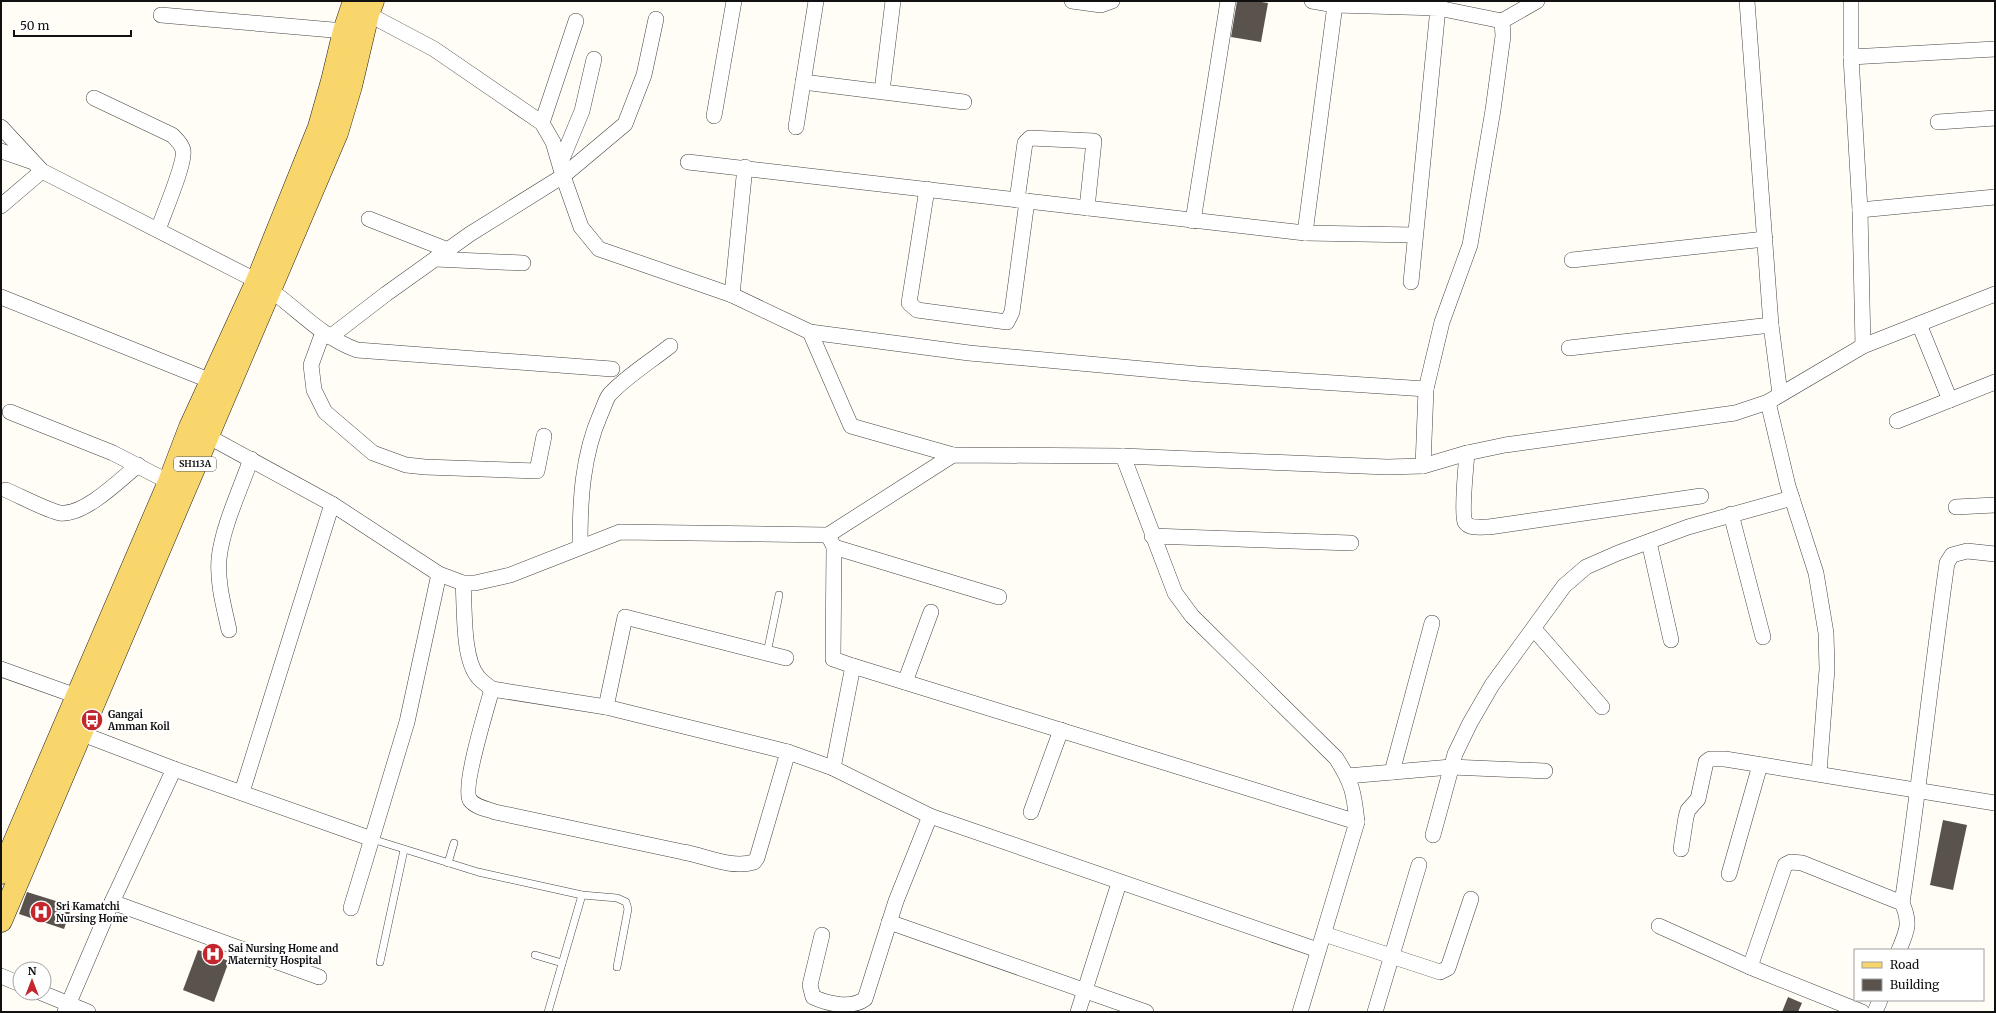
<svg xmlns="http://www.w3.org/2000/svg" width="1996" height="1013" font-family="Merriweather,serif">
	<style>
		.building { fill: #5a524d }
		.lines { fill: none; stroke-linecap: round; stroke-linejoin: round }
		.service-casing { stroke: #444; stroke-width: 8 }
		.minor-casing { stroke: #444; stroke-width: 16 }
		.primary-casing { stroke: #222; stroke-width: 23 }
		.service { stroke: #fff; stroke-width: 7 }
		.minor { stroke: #fff; stroke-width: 15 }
		.primary { stroke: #f9d66b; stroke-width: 22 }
		.labels { text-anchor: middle; stroke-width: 4; stroke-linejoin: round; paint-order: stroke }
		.shield { fill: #fff; stroke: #585858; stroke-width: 1 }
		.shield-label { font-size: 9px; font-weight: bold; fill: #111 }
		.poi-label { font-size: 10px; font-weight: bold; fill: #111; stroke: #fff; text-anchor: start }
	</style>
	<rect width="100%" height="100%" fill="#fffdf5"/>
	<g class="building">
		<path d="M1255,1l13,2 -7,39 -30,-5 6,-36z"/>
		<path d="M1943,820l24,5 -14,65 -23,-5z"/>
		<path d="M27,892l45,14 -8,23 -45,-15z"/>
		<path d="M198,950l31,11 -15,41 -31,-12z"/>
		<path d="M1788,997l14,6 -4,9h-16z"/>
	</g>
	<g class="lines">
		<g class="service-casing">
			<g id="service">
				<path d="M767,653l12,-58"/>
				<path d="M372,839l106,33 104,23 35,3 9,4 2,7 -11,58"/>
				<path d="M448,863l6,-20"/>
				<path d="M535,955l27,8"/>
				<path d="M380,962l24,-112"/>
				<path d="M548,1012l34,-117"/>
			</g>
		</g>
		<g class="minor-casing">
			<g id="minor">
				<path d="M1072,1l29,4 11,-4"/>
				<path d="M1312,1l23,4 103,3 -27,274"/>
				<path d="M1747,1l24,324 9,69"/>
				<path d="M1851,1v56l9,153 3,136"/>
				<path d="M368,14l66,35 108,74 11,19 10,34 18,51 18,22 133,46 78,37 159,21 229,21 228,15"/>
				<path d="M161,15l183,16"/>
				<path d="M1502,21l35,-20"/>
				<path d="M1851,57l144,-8"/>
				<path d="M803,82l161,20"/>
				<path d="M882,91l11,-90"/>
				<path d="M94,98l78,37c5,5 9,8 11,15 3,12 -20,65 -25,80"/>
				<path d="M714,116l20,-115"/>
				<path d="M1938,122l57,-4"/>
				<path d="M542,123l34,-102"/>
				<path d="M1,127l41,44 215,110c35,21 61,55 100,69l255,19"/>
				<path d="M796,127l20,-126"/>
				<path d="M1,151l29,10"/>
				<path d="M688,162l617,71 110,2"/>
				<path d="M560,164l22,-53 12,-52"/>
				<path d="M927,189l-18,114 8,7 90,12 5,-10 15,-111"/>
				<path d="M1017,200l8,-57 5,-5 64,3 -7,67"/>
				<path d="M1,206l41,-35"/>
				<path d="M1860,210l135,-13"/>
				<path d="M369,219l79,31"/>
				<path d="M1193,221l35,-220"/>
				<path d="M1305,233l30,-228"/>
				<path d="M435,259l88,4"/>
				<path d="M1572,260l193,-21"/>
				<path d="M732,295l13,-128"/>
				<path d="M1,297l210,84"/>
				<path d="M1919,324l31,76"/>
				<path d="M323,332l-12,33 3,25 11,22 48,41 33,12 19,2 112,4 7,-35"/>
				<path d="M810,332l41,94 102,29"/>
				<path d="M330,337l56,-43 84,-60 93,-58 62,-52 19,-49 12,-56"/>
				<path d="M1569,348l202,-23"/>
				<path d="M1768,402l20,84 28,87 10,60 1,36 -8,104"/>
				<path d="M10,412l103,41 56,29"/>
				<path d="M1897,421l98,-39"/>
				<path d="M200,432l132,72 107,70 24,9h12l35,-8 110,-43 208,3 125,-80 170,1 264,11 36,-1 44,-13 38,-8 230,-32 33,-11 95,-56 132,-52"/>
				<path d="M1467,453c-1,13 -6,60 -2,69 4,7 17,5 24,5l212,-31"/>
				<path d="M1123,456l52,137 17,23 144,142c16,25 18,34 21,64l-57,190"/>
				<path d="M1423,466l3,-77 16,-67 28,-77 23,-135 10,-74 -1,-15 -64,-13 2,-7"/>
				<path d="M6,490c14,6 40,20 54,23 24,3 60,-33 78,-48"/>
				<path d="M1956,507l39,-2"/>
				<path d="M1731,514l32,123"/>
				<path d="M828,535l6,12 -1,112 20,7 -20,102"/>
				<path d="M1152,536l199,7"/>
				<path d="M1649,542l22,98"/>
				<path d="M580,547c0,-46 2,-91 21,-134 3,-6 5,-15 9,-19 18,-19 40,-32 60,-48"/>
				<path d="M834,547l165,50"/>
				<path d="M463,583c2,24 -1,75 15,94 3,4 9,8 14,12l114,18 182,45 45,16 97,48 388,134"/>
				<path d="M1534,629l68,78"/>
				<path d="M229,630c-5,-23 -12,-47 -10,-71 3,-31 21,-69 32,-100"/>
				<path d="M853,666l504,156"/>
				<path d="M1,669l84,30"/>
				<path d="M905,682l26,-70"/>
				<path d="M492,689c-5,18 -30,99 -22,111 5,7 17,9 25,12 63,13 125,27 188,40 23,4 48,17 71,10l3,-4 31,-106"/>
				<path d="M606,707l19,-90 161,41"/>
				<path d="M72,730l102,39 198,70"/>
				<path d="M1392,772l40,-149"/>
				<path d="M1347,776l104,-9 94,4"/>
				<path d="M242,792l90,-288"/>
				<path d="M1031,812l30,-82"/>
				<path d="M1433,835l22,-81 15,-31 22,-38 72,-99 22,-19 32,-14 70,-26 104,-29"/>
				<path d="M1681,849l5,-32 2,-7 10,-11 8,-37 4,-3h15l270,44"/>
				<path d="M1729,874l31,-109"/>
				<path d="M112,902l207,75"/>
				<path d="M1902,903c17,-113 29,-227 45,-340l5,-8 15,-4 28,3"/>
				<path d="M351,908l56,-186 32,-148"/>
				<path d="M889,922l257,90"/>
				<path d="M1659,926l91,41 112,45"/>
				<path d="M1324,934l116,38 8,-4 23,-69"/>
				<path d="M822,935l-12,50 3,12c15,7 38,12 52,2l31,-98 34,-85"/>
				<path d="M1750,967l35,-102 6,-3 11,1 100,40c9,20 5,28 -3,47"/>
				<path d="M1,976l19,8"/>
				<path d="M42,993l46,19"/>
				<path d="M65,1012l47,-110 62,-133"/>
				<path d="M1078,1012l41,-129"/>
				<path d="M1375,1012l44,-147"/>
				<path d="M1875,1012l5,-12"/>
			</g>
		</g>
		<g class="primary-casing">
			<g id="primary">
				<path d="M1,873l168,-391 21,-55 67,-146 62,-154 13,-46 12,-50 10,-30"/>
				<path d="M1,921l336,-788 14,-47 17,-72 5,-13"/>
			</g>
		</g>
		<use href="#service" class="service"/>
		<use href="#minor" class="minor"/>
		<use href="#primary" class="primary"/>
	</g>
	<defs>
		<g id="bus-disc" transform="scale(1.15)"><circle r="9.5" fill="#c4262e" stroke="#fff"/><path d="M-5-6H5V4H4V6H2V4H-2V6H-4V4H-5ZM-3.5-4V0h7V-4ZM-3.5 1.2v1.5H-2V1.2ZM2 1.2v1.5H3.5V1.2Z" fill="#fff"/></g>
		<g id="hospital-disc" transform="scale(1.15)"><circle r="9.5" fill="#c4262e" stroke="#fff"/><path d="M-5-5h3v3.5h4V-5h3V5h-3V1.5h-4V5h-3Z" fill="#fff"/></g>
	</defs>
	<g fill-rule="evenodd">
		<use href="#bus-disc" x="92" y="720"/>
		<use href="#hospital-disc" x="41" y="912"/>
		<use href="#hospital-disc" x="213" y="954"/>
	</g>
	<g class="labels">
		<rect class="shield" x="174" y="457" width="42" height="14" rx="3"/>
		<g class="shield-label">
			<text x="195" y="467">SH113A</text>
		</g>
		<g class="poi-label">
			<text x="108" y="718">Gangai<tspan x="108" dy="12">Amman Koil</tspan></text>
			<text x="56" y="910">Sri Kamatchi<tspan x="56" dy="12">Nursing Home</tspan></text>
			<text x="228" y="952">Sai Nursing Home and<tspan x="228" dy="12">Maternity Hospital</tspan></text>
		</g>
	</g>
	<rect width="1996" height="1013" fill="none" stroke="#111111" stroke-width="4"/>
	<rect x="1854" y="949" width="130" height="52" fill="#ffffff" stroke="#a0a0a0"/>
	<rect x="1862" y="962" width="20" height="6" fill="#f9d66b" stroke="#a0a0a0"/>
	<text x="1890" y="969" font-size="12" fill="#111111">Road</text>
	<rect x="1862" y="979" width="20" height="12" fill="#5a524d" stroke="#a0a0a0"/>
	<text x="1890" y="989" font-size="12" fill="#111111">Building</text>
	<g transform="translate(32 981)"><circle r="19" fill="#ffffff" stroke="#a0a0a0"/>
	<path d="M0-3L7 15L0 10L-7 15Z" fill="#c4262e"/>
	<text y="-6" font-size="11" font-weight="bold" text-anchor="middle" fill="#111111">N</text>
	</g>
	<path d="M14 30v6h117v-6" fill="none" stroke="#111111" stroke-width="2"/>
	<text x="20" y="30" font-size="12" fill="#111111" stroke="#ffffff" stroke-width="3" paint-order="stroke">50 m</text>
</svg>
